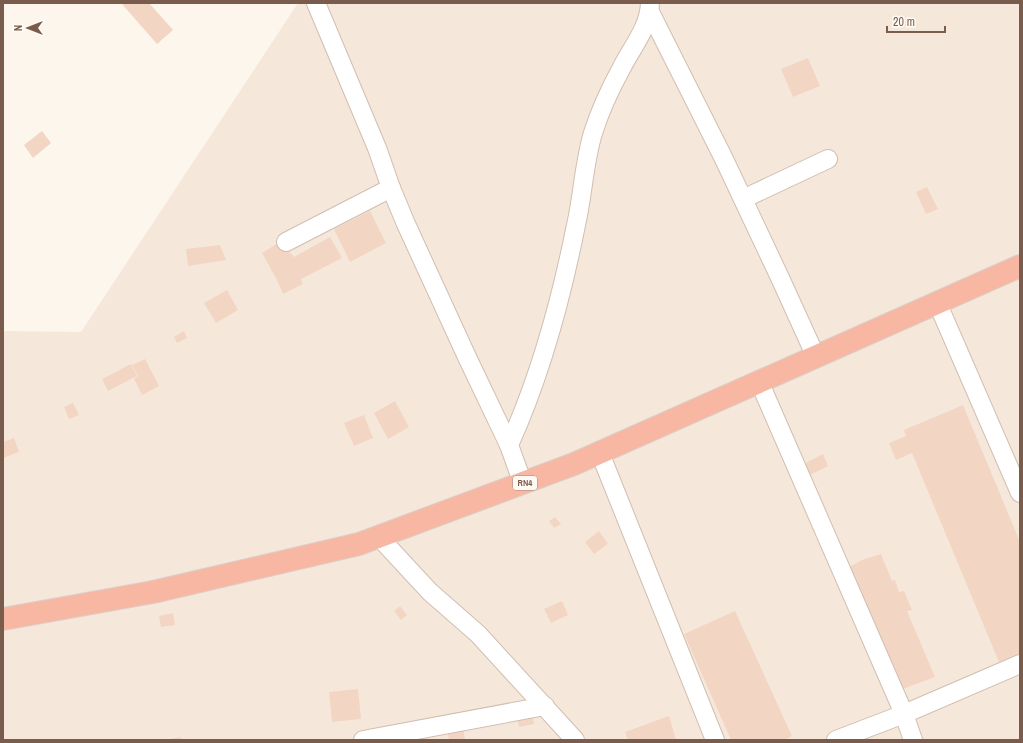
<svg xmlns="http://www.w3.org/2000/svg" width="1023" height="743" font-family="'Archivo Narrow',sans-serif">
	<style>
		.residential { fill: #f5e8da }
		.building { fill: #f3d5c3 }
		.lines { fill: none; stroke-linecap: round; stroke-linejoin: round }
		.street-casing { stroke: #d1beb0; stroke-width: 20 }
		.highway-casing { stroke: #dad1cd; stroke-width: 24 }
		.street { stroke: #fff; stroke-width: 18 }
		.highway { stroke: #f7b7a3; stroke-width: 22 }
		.labels { text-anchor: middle; stroke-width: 3; stroke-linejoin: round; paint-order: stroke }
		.shield { fill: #fffaf3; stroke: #a28b7f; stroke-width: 1 }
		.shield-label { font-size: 9px; font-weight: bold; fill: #7a5c4d }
	</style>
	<rect width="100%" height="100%" fill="#fdf6ec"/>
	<path class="residential" d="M298,3h722v737h-1017v-409l78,1z"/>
	<g class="building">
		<path d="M124,3h25l24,27 -16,14 -35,-40z"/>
		<path d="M808,58l12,28 -27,11 -12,-28z"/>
		<path d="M42,131l9,12 -18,15 -9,-13z"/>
		<path d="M927,187l11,22 -12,5 -10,-22z"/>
		<path d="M370,211l16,32 -36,19 -16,-33z"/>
		<path d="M330,237l12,21 -41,21 2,5 -20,10 -6,-14 -15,-27 19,-12 13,16z"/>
		<path d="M220,245l6,15 -38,6 -2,-17z"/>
		<path d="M227,290l11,20 -22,13 -12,-20z"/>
		<path d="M184,331l3,7 -10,5 -3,-6z"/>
		<path d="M145,359l14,27 -17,9 -8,-16 4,-3 -6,-11z"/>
		<path d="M131,364l6,12 -29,15 -6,-12z"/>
		<path d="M395,401l14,26 -21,12 -14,-26z"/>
		<path d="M73,403l6,12 -10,4 -5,-12z"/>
		<path d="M963,405l57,137v111l-21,9 -87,-209 -16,7 -7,-17 17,-7 -2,-6z"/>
		<path d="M364,415l9,23 -19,8 -10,-23z"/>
		<path d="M14,438l5,14 -16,6v-16z"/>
		<path d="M823,454l5,12 -22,11 -6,-11z"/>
		<path d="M555,517l6,7 -7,4 -5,-7z"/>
		<path d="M599,531l9,13 -14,10 -9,-12z"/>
		<path d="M881,554l11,27 3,-1 4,12 5,-1 8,19 -5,1 28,66 -38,14 -51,-122 16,-9z"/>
		<path d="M562,601l6,14 -17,8 -7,-14z"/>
		<path d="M400,606l7,9 -6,5 -7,-9z"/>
		<path d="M735,611l57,125 -8,4h-53l-47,-106z"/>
		<path d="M173,613l2,12 -14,2 -2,-11z"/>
		<path d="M358,689l3,30 -29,3 -3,-30z"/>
		<path d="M532,713l2,11 -15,3 -2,-10z"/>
		<path d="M669,716l7,24h-48l-3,-8z"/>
		<path d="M463,726l2,14h-16l-2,-11z"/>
		<path d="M181,737v3h-11v-1z"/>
	</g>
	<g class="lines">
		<g class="street-casing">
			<g id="street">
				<path d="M316,3l61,145 14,40"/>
				<path d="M650,12l73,145 58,123 35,77"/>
				<path d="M743,199l85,-40"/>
				<path d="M286,242l105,-54 15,36 61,133 42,88 14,39"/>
				<path d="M937,302l83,191"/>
				<path d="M759,381l145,333 9,26"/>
				<path d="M509,445c32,-70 52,-145 67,-220 7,-30 8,-63 17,-92 7,-22 17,-44 28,-64 11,-22 28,-41 29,-66"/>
				<path d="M600,453l115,287"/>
				<path d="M379,537l51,55 48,42 97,106"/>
				<path d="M363,740l182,-34"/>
				<path d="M836,740l68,-26 116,-50"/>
			</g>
		</g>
		<g class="highway-casing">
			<path id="highway" d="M3,619l150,-27 206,-48 215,-80 446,-198"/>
		</g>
		<use href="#street" class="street"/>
		<use href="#highway" class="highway"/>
	</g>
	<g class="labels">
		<rect class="shield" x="513" y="476" width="24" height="14" rx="3"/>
		<g class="shield-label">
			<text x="525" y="486">RN4</text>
		</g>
	</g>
	<rect width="1023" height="743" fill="none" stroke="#7a5c4d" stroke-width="8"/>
	<g transform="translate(28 28) rotate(270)" stroke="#fffaf3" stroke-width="3" paint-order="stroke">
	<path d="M0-3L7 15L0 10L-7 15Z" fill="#7a5c4d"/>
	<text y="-6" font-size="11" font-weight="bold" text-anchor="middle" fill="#7a5c4d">N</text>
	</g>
	<path d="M887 26v6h58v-6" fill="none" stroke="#7a5c4d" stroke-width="2"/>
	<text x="893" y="26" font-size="12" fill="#7a5c4d" stroke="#fffaf3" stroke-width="3" paint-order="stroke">20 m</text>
</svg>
